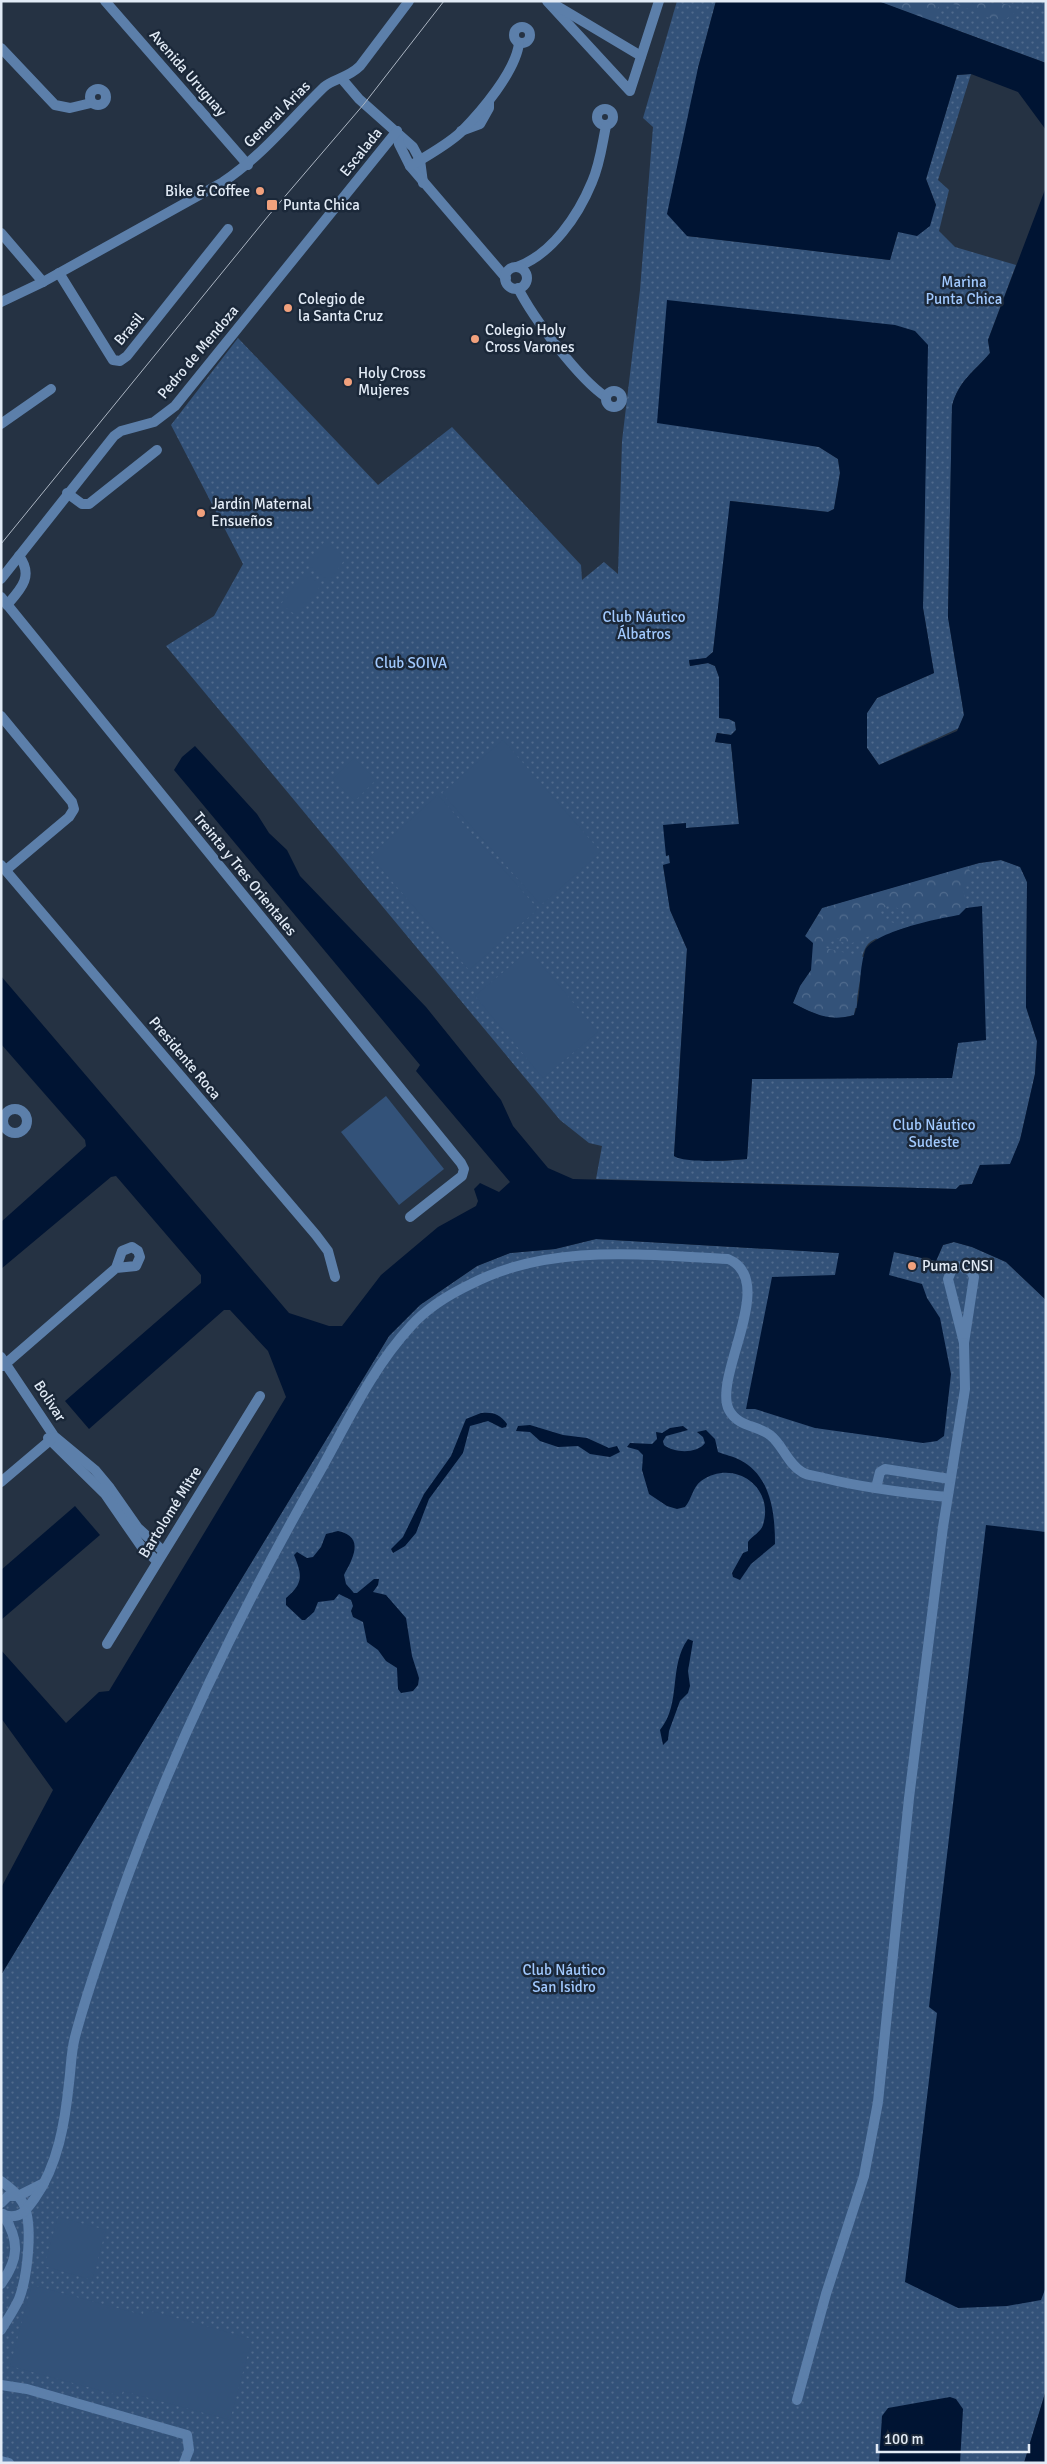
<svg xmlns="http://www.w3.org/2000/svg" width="1047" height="2464" font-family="Signika,sans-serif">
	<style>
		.grass { fill: url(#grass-dots) }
		.forest { fill: url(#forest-crowns) }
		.pitch { fill: #335279 }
		.water { fill: #001433 }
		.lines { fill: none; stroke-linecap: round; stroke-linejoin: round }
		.minor { stroke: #5c7faa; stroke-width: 10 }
		.tram { stroke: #abb5c2; stroke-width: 1 }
		.poi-dot { fill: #f1a17d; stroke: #1b2839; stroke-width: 2 }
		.labels { text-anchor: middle; stroke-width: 5; stroke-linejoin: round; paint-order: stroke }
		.street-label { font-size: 15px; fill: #e2ebf6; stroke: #1b2839 }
		.poi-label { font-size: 15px; fill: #e2ebf6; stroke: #1b2839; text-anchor: start }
		.park-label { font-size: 15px; fill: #a1c9fe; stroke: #1b2839 }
	</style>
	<defs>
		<pattern id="grass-dots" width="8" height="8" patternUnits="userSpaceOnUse" patternTransform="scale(1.25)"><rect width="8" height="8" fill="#335279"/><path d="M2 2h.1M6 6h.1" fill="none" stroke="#506b8d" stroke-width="1.8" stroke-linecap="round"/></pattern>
		<pattern id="forest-crowns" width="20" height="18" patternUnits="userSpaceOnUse" patternTransform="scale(1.25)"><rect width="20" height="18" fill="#335279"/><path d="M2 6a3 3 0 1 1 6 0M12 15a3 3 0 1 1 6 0" fill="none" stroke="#506b8d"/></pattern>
	</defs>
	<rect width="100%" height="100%" fill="#253243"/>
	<g class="grass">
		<path d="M677,1h39l-18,67 -11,168 203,24 8,-28 38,-27 -10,-26 31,-104 14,-1 -33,106 11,10 -10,41 16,16 61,18 -28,75 2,13c-16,19 -31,27 -38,53l-4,211 16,98 -5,13 -80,37 -12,-17v-35l10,-15 57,-25 -11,-65 4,-263 -115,100 7,2 19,12 2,14 -6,36 -6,3 -97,-11 -18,151 -7,6 -17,3 1,5 18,-3 7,3 4,11 1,41 9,1 6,3 1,8 -5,5 -14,-2 -2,9 16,2 8,81 -53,3v-5l-20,33 3,-1 1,9 -7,1 7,45 17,39 -13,207 4,2 45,3 24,-2 5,-80 200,-2 6,-34 2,-128c-19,4 -81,17 -92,29 -10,12 -11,49 -11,64l-48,3 -16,-8 7,-17 11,-16 2,-27 9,-35 157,-45 22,-3 20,7 6,15 -1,125 11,34 -2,33 -15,66 -10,25h-30l-8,19 -12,1 -4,4 -360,-10 6,-33 -13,-3 -29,-23 -394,-474 48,-30 29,-52 -72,-139 67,-87 140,147 74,-58 129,138 1,15 22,-18 14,12 4,-133 18,-151 13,-163 -10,-9z"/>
		<path d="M878,1h104c8,3 51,0 64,0v62z"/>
		<path d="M596,1239l243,14 55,-1 42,9 7,-16 11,-3 18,5 34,15 40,38v1090l-22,73h-1023v-488l388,-639 31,-31 57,-39 33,-13 45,-4z"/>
	</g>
	<g class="forest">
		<path d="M878,1h104c13,5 26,-1 35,10l-11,8c-6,0 -14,0 -20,-2 -19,-7 -26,-16 -47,-12l-6,17z"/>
		<path d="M967,866l6,10 -10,10 3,22 -6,7 -42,10 -7,-9 -21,-12 -11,7 2,7 18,7 2,4 -24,11 -1,-4c-15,0 -21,12 -37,5v-3l-16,8 6,3 35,8 -10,58c-26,8 -39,-1 -61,-12l7,-17 11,-16 -6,-34 17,-28z"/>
	</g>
	<g class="pitch">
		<path d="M325,541l21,17 -17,23 -22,-17z"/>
		<path d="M305,572l16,13 -24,31 -16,-12z"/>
		<path d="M503,740l98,112 -60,53 -99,-112z"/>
		<path d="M354,758l22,22 -21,21 -22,-22z"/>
		<path d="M438,795l100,114 -69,61 -99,-114z"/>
		<path d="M529,950l69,82 -55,46 -68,-82z"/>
		<path d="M386,1096l58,73 -45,36 -58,-73z"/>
		<path d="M58,2217l48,13 -14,50 -48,-14z"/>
		<path d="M32,2285l111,30 1,-6 108,30 -22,81 -107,-29 -2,5 -111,-30z"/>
	</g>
	<g class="water">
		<path d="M716,1h162l168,62v67l-28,-38 -47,-18 -14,1 -31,104 10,26 -6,21 -13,10 -19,-4 -8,28 -203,-24 -20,-22 31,-146z"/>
		<path d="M1046,187v1113l-40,-38 -34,-15 -18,-5 -11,3 -7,16 -42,-9 -5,23 33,9 5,14 13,20 11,56 -7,62 -7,5 -14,2 -108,-15 -60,-19h-9l26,-132 63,-2 4,-22 -243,-14 -41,10 -45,4 -33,13 -57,39 -31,31 -388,639v-87l52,-98 -52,-72v-68l65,73 33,-31 10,-1 177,-294 -18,-46 -38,-41h-6l-135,119 -24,-28 136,-118v-8l-85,-99 -5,1 -110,92v-47l85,-76 -1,-6 -84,-96v-68l288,337 40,13h13l39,-51 57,-48 38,-21 2,-5 -4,-12 6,-6 19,9 11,-10 -94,-111 4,-6 -246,-295 8,-13 13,-11 62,68 12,19 18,17 13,26 126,131 75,93 12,26 35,42 25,11 383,10 4,-4 12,-1 8,-19 30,-1 10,-24 15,-66 2,-33 -11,-34 1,-125 -7,-15 -19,-7 -22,3 -157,45 -17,28 8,7 -2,27 -11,16 -7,17c21,11 37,19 61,12 8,-19 4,-43 11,-64 7,-19 75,-33 94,-36l7,-7 16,-2 4,134 -28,3 -6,35 -200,1 -5,80c-15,1 -61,5 -73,-3l13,-207 -17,-39 -7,-45 7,-2 -1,-8 -3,1 -3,-31 23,-2v5l53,-4 -8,-80 -16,-2 2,-9 14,2 5,-5 -1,-8 -6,-3 -10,-1v-41l-4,-11 -7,-3 -18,3 -1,-6 17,-2 7,-6 17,-151 98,11 6,-3 6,-36 -2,-14 -19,-12 -162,-24 10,-123 228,25 20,6 13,14 -5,263 11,65 -57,25 -10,15v35l12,17 78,-34 7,-16 -16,-98 4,-211c7,-26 22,-34 38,-53l-2,-13z"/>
		<path d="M481,1413c12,-1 19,1 26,11l-1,3 -4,1 -14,-7 -18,5 -7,27 -34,46 -13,34 -11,13 -12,7 -2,-4 12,-12 21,-43 27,-38 15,-37z"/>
		<path d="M530,1425l33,10 24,3 22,10 8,-2 3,6 -10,5 -20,-3 -12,-8 -20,1 -18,-6 -10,-9 -14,-1 2,-5z"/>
		<path d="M683,1426l5,4 -22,6 -3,5 1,4c10,8 33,9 41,-2l-2,-6 -6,-5 9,-2 9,9 3,13c7,3 15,4 22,8 31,16 35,53 35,84l-24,20 -11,16 -7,-3 -1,-4 11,-20 5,-2v-9c4,-6 13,-10 15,-17 12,-38 -29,-67 -62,-44 -9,7 -9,18 -16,26l-8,2 -10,-3 -18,-12 -7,-24 1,-15 -5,-5 -11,-3 3,-4 22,1 5,-5 -1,-7 6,1 8,-5z"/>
		<path d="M75,1506l25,29 -99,85v-50z"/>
		<path d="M986,1525l60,7v755l-5,13 -34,6 -49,2 -53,-26 32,-269 -8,-6z"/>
		<path d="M338,1531c28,6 14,29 6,44l2,9 8,9h3l17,-14h5l-1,6 -5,7 13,3 20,23 6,38 7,22 -1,7 -5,6 -12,2 -3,-4 -1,-21 -11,-7 -8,-11 -11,-8 -4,-20 -10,-5 -2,-6 2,-5 -2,-6 -12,-6 -5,6 -16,2 -4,10 -9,8h-3l-16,-15v-7c18,-15 16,-23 8,-43l3,-3 10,6 6,-1 8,-10 5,-13z"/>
		<path d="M688,1639l5,2 -5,30 2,15 -2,7 -8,8 -11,30 -1,9 -5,5 -3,-15c22,-27 8,-63 28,-91z"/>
		<path d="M1046,2390v73h-22z"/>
		<path d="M950,2397l6,2 7,10 -3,54h-81l3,-47 6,-8z"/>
	</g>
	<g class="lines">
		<g class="minor">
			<path d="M105,1l143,164"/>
			<path d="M547,1l83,90 29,-90"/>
			<path d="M552,3l89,53"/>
			<circle cx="522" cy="35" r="8"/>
			<path d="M1,48l54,57 15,3 21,-5"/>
			<path d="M342,79l17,20 54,48 7,13 3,23"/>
			<circle cx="98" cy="97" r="8"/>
			<circle cx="605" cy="117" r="8"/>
			<path d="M397,131l2,13 11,22 96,112"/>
			<path d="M461,131l19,-7 9,-16v-7"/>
			<path d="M410,166c17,-10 37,-21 51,-34 20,-20 55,-61 58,-89"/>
			<path d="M1,233l42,49"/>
			<path d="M517,267c35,-13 61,-51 75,-85 8,-18 10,-37 14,-56"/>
			<circle cx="516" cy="278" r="11"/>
			<path d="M59,273l54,87 7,1 7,-5 101,-127"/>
			<path d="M518,288c15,30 61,91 88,109"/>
			<path d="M1,302l42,-20 180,-100c39,-26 68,-63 101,-95 9,-8 24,-9 36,-21l49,-65"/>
			<circle cx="614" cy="399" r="8"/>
			<path d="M1,424l50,-35"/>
			<path d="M67,493l15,11h7l68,-54"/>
			<path d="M1,579l113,-143 7,-5 33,-9 21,-16 222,-275"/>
			<path d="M1,597l460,566 3,6 -2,7 -52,41"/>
			<path d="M7,605c14,-16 27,-29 12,-49"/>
			<path d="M1,716l71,86 2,7 -5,8 -63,53"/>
			<path d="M1,865l315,370 12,16 7,26"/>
			<circle cx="15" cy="1121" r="12"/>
			<path d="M961,1266l10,5 3,6 -10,66 -16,-64 4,-10z"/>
			<path d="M1,1357l53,79 41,34 15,18 28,40 25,23"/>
			<path d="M3,1366l113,-98 6,-17 10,-4 6,4 2,6 -4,9 -20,2"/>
			<path d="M48,1438l57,56 36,52 16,15"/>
			<path d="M1,1482l53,-45"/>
			<path d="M876,1488l4,-16 5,-3 65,10"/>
			<path d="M107,1644l153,-248"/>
			<path d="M1,2181c7,5 15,11 20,19 14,19 6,78 -2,99 -5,11 -12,21 -18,31"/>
			<path d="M1,2203l7,-7h10l26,-13"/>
			<path d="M4,2215c17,5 22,-5 31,-17 23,-33 30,-76 34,-115 2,-15 2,-31 6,-46 12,-46 28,-89 43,-134 53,-150 122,-292 201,-430 28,-50 53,-105 92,-147 16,-18 39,-32 60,-42 79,-41 172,-29 257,-25 51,21 -16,118 1,151 9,17 28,15 41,25 13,10 17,28 32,37 6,4 15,4 22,6 40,10 82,15 123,19"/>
			<path d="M1,2284c18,-25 19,-43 2,-70"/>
			<path d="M1,2385l26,4 160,46 2,15 -5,13"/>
			<path d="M797,2400l29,-106 38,-118 14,-74 31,-304 34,-271 22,-138 -1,-46"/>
			<path d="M1,2461l8,2"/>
		</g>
		<path class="tram" d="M1,544l268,-329 95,-111 80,-103"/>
	</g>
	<g class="poi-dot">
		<circle cx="260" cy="191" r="5"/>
		<rect x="266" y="199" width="12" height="12" rx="2.5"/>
		<circle cx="288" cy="308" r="5"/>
		<circle cx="475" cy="339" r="5"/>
		<circle cx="348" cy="382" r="5"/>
		<circle cx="201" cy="513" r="5"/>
		<circle cx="912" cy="1266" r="5"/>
	</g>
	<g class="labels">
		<g class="street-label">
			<text transform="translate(188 73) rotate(49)" y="5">Avenida Uruguay</text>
			<text transform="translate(277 114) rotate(-45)" y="5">General Arias</text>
			<text transform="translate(361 152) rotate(-51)" y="5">Escalada</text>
			<text transform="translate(129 329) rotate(-50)" y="5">Brasil</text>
			<text transform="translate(198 352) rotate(-50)" y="5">Pedro de Mendoza</text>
			<text transform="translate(245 874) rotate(51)" y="5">Treinta y Tres Orientales</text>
			<text transform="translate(185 1058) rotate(50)" y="5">Presidente Roca</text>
			<text transform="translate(50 1401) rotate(57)" y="5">Bolivar</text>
			<text transform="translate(170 1512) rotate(-58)" y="5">Bartolomé Mitre</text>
		</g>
		<g class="poi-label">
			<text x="250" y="196" text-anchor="end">Bike &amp; Coffee</text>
			<text x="283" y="210">Punta Chica</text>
			<text x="298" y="304">Colegio de<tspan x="298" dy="17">la Santa Cruz</tspan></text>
			<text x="485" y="335">Colegio Holy<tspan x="485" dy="17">Cross Varones</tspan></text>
			<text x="358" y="378">Holy Cross<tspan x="358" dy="17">Mujeres</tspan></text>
			<text x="211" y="509">Jardín Maternal<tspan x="211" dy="17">Ensueños</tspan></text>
			<text x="922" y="1271">Puma CNSI</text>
		</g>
		<g class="park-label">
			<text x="964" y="287">Marina<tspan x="964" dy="17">Punta Chica</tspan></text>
			<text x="644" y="622">Club Náutico<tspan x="644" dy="17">Álbatros</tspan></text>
			<text x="411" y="668">Club SOIVA</text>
			<text x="934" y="1130">Club Náutico<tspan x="934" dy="17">Sudeste</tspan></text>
			<text x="564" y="1975">Club Náutico<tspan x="564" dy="17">San Isidro</tspan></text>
		</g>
	</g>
	<rect width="1047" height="2464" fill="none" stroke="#e2ebf6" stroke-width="5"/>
	<path d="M877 2444v8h152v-8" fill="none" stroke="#e2ebf6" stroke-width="2.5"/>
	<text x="884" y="2444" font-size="15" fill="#e2ebf6" stroke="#1b2839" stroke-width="4" paint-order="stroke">100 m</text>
</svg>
